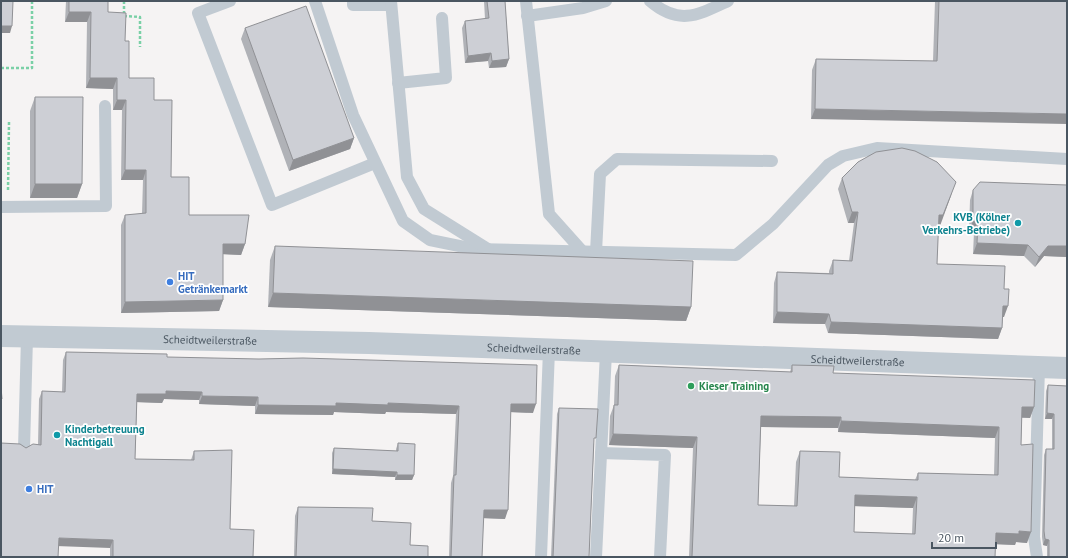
<svg xmlns="http://www.w3.org/2000/svg" width="1068" height="558" font-family="'PT Sans',sans-serif">
	<style>
		.lines { fill: none; stroke-linecap: round; stroke-linejoin: round }
		.path { stroke: #7ad0a6; stroke-width: 2.5; stroke-dasharray: 3 2; stroke-linecap: butt }
		.lane { stroke: #c1cad2; stroke-width: 12 }
		.street { stroke: #c1cad2; stroke-width: 22 }
		.wall { fill: #b0b2b7; fill-rule: evenodd }
		.shaded-wall { fill: #909195 }
		.building { fill: #cdcfd5; stroke: #909195; fill-rule: evenodd }
		.culture-dot { fill: #0f9aa8; stroke: #fff; stroke-width: 1.5 }
		.shop-dot { fill: #3f7fe0; stroke: #fff; stroke-width: 1.5 }
		.leisure-dot { fill: #2e9e5b; stroke: #fff; stroke-width: 1.5 }
		.labels { text-anchor: middle; stroke-width: 3.5; stroke-linejoin: round; paint-order: stroke }
		.culture-label { font-size: 11px; font-weight: bold; fill: #0d838f; stroke: #fff; text-anchor: end }
		.shop-label { font-size: 11px; font-weight: bold; fill: #366cbe; stroke: #fff; text-anchor: start }
		.street-label { font-size: 11px; fill: #4a5661; stroke: #fff }
		.leisure-label { font-size: 11px; font-weight: bold; fill: #27864d; stroke: #fff; text-anchor: start }
	</style>
	<rect width="100%" height="100%" fill="#f5f3f3"/>
	<g class="lines">
		<g class="path">
			<path d="M124,1v15l16,1v30"/>
			<path d="M1,68h31v-67"/>
			<path d="M8,190l1,-68"/>
		</g>
		<g class="lane">
			<path d="M230,1l-32,12 74,192 103,-42"/>
			<path d="M315,1l38,114 50,106 27,19 44,9 262,6 37,-31 55,-59 15,-9 34,-8 190,11"/>
			<path d="M353,1v4h38"/>
			<path d="M391,1l16,176 17,32 64,40"/>
			<path d="M526,1l23,213 34,38"/>
			<path d="M650,1c29,25 48,14 78,0"/>
			<path d="M527,16l56,-8 23,-7"/>
			<path d="M398,83l48,-5 -4,-60"/>
			<path d="M1,207l105,-1 -1,-100"/>
			<path d="M596,252l4,-78 17,-15 155,2"/>
			<path d="M24,449l3,-112"/>
			<path d="M601,453l64,2 -5,102"/>
			<path d="M541,557l8,-207"/>
			<path d="M596,557l10,-205"/>
			<path d="M1037,557l-3,-20 5,-170"/>
		</g>
		<path class="street" id="s1" d="M1,336l368,7 698,25"/>
	</g>
	<g class="wall">
		<path d="M66,1h42v11l17,29 4,37 25,22 17,77 18,38 56,29 -4,11 -18,-1v46l-4,11 -98,2v-88l4,-10 17,-1 1,-34h-22l1,-70h-9v-21l-27,-1 1,-66h-22z"/>
		<path d="M484,1h21l4,58 -3,8 -17,1 -1,-7 -23,2 -3,-35 3,-7 20,-2z"/>
		<path d="M935,1h132l-256,118 1,-49 4,-11 117,2z"/>
		<path d="M245,28l109,110 -4,11 -61,22 -48,-132z"/>
		<path d="M35,97l47,87 -5,14h-47v-87z"/>
		<path d="M842,178l98,48h-2l-1,38 67,25v28h-1l-1,11 -4,11 -170,-6 -3,-9 -52,-1 1,-40 3,-11 52,1v-2l4,-11 16,1 5,-38h-6l-10,-34z"/>
		<path d="M1067,185v72l-23,-1 -9,11 -11,-11 -51,-2 1,-22 -5,-1 1,-31 3,-10z"/>
		<path d="M275,246l416,61 -5,14 -418,-14 2,-47z"/>
		<path d="M66,352l101,5 366,56 -22,-1 -6,107 -22,-1 -1,39h-33l2,-74 2,-7 3,-62 -70,-2 -1,2 -51,-2 -1,3 -78,-1v-8l-56,-2v-4l-35,-1 -2,4 -25,-1 -2,57 56,1 3,-9 36,78 23,28h-143v-9l-84,-100 12,-3 1,-46 3,-8 20,1 1,-32z"/>
		<path d="M619,365l171,7 2,-7 41,8 201,34 -4,11h-8l-1,27 6,98 -11,-1 -1,3 -20,-1v13h-306l4,-109 -84,-3 1,-29 4,-11 1,-29zM761,427l77,1v4l157,6 -1,37 -76,-2 -3,7 -76,-3 -39,-26 -4,11 -2,44 -36,-1zM855,506l58,2 -1,26 -58,-2z"/>
		<path d="M1048,385l19,1v171h-20v-11l-4,-1 -1,-8 2,-82 2,-6h6v-30h-7l1,-28z"/>
		<path d="M559,408l35,36 -5,113h-38l6,-143z"/>
		<path d="M398,443l16,32 -2,5h-17v-3l-63,-3v-21l2,-5 62,3v-2z"/>
		<path d="M298,507l74,14 38,24 18,12h-134l1,-41z"/>
	</g>
	<g class="shaded-wall">
		<path d="M69,12h22l-4,10h-22z"/>
		<path d="M1,26h11l-2,7h-9z"/>
		<path d="M491,53l-3,8 -23,2 3,-7z"/>
		<path d="M509,59l-3,8 -17,1 3,-7z"/>
		<path d="M90,78h27l-4,11 -27,-1z"/>
		<path d="M117,100h9l-4,10h-9z"/>
		<path d="M815,109l252,5v10l-256,-5z"/>
		<path d="M354,138l-4,11 -61,22 4,-11z"/>
		<path d="M125,170h21l-3,10h-22z"/>
		<path d="M35,184h47l-5,14h-47z"/>
		<path d="M952,193l-12,33 -5,-1 4,-10z"/>
		<path d="M852,212h6l-4,11h-6z"/>
		<path d="M973,221h5l-4,11 -5,-1z"/>
		<path d="M977,243l51,2 -4,11 -51,-2z"/>
		<path d="M223,244h22l-4,11 -22,-1z"/>
		<path d="M1048,246h19v11l-23,-1 -9,11 4,-10z"/>
		<path d="M273,293l418,14 -5,14 -418,-14z"/>
		<path d="M223,300l-4,11 -98,2 4,-11z"/>
		<path d="M1003,306h5l-4,11h-5z"/>
		<path d="M777,312l52,2 -4,10 -52,-1z"/>
		<path d="M831,322l171,6 -4,11 -170,-6z"/>
		<path d="M166,391l36,1 -3,8 -35,-1 -2,4 -28,-1 3,-8z"/>
		<path d="M202,396l56,1 -3,9 -56,-2z"/>
		<path d="M336,403h52l71,3 -3,8 -70,-2 -1,2 -51,-2 -1,3 -78,-1 3,-9z"/>
		<path d="M511,404h25l-3,9 -25,-1z"/>
		<path d="M1022,407h12l-4,11 -12,-1z"/>
		<path d="M1047,413l7,1 -2,5h-7z"/>
		<path d="M761,416l80,1 -3,11 -81,-1z"/>
		<path d="M841,421l158,6 -4,11 -157,-6z"/>
		<path d="M613,434l84,3 -4,11 -84,-3z"/>
		<path d="M333,469l64,3 -2,5 -63,-3z"/>
		<path d="M397,475h17l-2,5h-17z"/>
		<path d="M855,495l62,2 -4,11 -62,-2z"/>
		<path d="M484,510h24l-3,9 -24,-1z"/>
		<path d="M1019,531l12,1 -4,11 -11,-1 -1,3 -23,-1 4,-11z"/>
		<path d="M59,538l54,2 -3,8 -54,-2z"/>
		<path d="M1045,539l4,1 -2,6 -4,-1z"/>
	</g>
	<g class="building">
		<path d="M1,1h12l-1,25h-11z"/>
		<path d="M69,1h39v11l18,1 -1,28h4v37h25v22h18l-1,77h18v38h60l-4,29h-22v56l-98,2v-87l21,-2v-43h-21l1,-70h-9v-22h-27l1,-66h-22z"/>
		<path d="M487,1h18l4,58 -17,2 -1,-8 -23,3 -3,-35 24,-3z"/>
		<path d="M939,1h128v113l-252,-5 1,-50 121,2z"/>
		<path d="M306,6l48,132 -61,22 -48,-132z"/>
		<path d="M35,97h48l-1,87h-47z"/>
		<path d="M902,148l13,3 22,11 19,20 -13,33h-4l-2,49 68,2 -1,23h5l-1,17h-5l-1,22 -171,-6 -2,-8 -52,-2v-40l56,2v-14l19,1 6,-49h-6l-10,-34 16,-16 18,-10z"/>
		<path d="M980,182l87,3v61h-19l-9,11 -11,-12 -51,-2 1,-22h-5v-31z"/>
		<path d="M275,246l418,15 -2,46 -418,-14z"/>
		<path d="M66,352l101,2v3l92,2 44,-1 234,7 -1,39h-25l-3,106h-24l-2,47h-31l3,-82h2l3,-69 -71,-3v2l-52,-2v3l-78,-1v-8l-56,-1v-4l-36,-1v3h-29l-2,65 59,1v-9l38,-1 -2,79 24,1 -1,27h-140v-17l-54,-2 -1,19h-57v-114l19,1 6,4 7,-4 8,1 1,-54 23,1z"/>
		<path d="M619,365l173,7v-7l42,1 -1,7 202,7 -1,27h-12l-1,38 12,-1 -2,88 -12,-1v3l-23,-1 -1,24h-303l5,-120 -84,-3 1,-29h4zM761,416l80,1v4l158,6 -1,48 -80,-2v7l-79,-3 1,-25 -40,-1 -3,55 -39,-1zM855,495l62,2 -2,37 -61,-2z"/>
		<path d="M1048,385l19,1v171h-18v-17l-4,-1 -1,-8 2,-82h8v-35l-7,-1z"/>
		<path d="M1,387l1,12h-1z"/>
		<path d="M559,408l39,1 -2,29h-2l-5,119h-36z"/>
		<path d="M398,443l17,1 -1,31h-17v-3l-64,-3 1,-21 64,3z"/>
		<path d="M298,507l75,1 -1,13 39,2 -1,22 18,1v11h-132z"/>
	</g>
	<g class="culture-dot">
		<circle cx="1018" cy="223" r="4"/>
		<circle cx="57" cy="435" r="4"/>
	</g>
	<g class="shop-dot">
		<circle cx="170" cy="282" r="4"/>
		<circle cx="29" cy="489" r="4"/>
	</g>
	<circle class="leisure-dot" cx="691" cy="386" r="4"/>
	<g class="labels">
		<g class="culture-label">
			<text x="1010" y="221">KVB (Kölner<tspan x="1010" dy="13">Verkehrs-Betriebe)</tspan></text>
			<text x="65" y="433" text-anchor="start">Kinderbetreuung<tspan x="65" dy="13">Nachtigall</tspan></text>
		</g>
		<g class="shop-label">
			<text x="178" y="280">HIT<tspan x="178" dy="13">Getränkemarkt</tspan></text>
			<text x="37" y="493">HIT</text>
		</g>
		<g class="street-label">
			<text dy="4" stroke="none"><textPath href="#s1" startOffset="209">Scheidtweilerstraße</textPath></text>
			<text dy="4" stroke="none"><textPath href="#s1" startOffset="533">Scheidtweilerstraße</textPath></text>
			<text dy="4" stroke="none"><textPath href="#s1" startOffset="857">Scheidtweilerstraße</textPath></text>
		</g>
		<g class="leisure-label">
			<text x="699" y="390">Kieser Training</text>
		</g>
	</g>
	<rect width="1068" height="558" fill="none" stroke="#4a5661" stroke-width="4"/>
	<path d="M932 542v6h64v-6" fill="none" stroke="#4a5661" stroke-width="2"/>
	<text x="938" y="542" font-size="12" fill="#4a5661" stroke="#ffffff" stroke-width="3" paint-order="stroke">20 m</text>
</svg>
